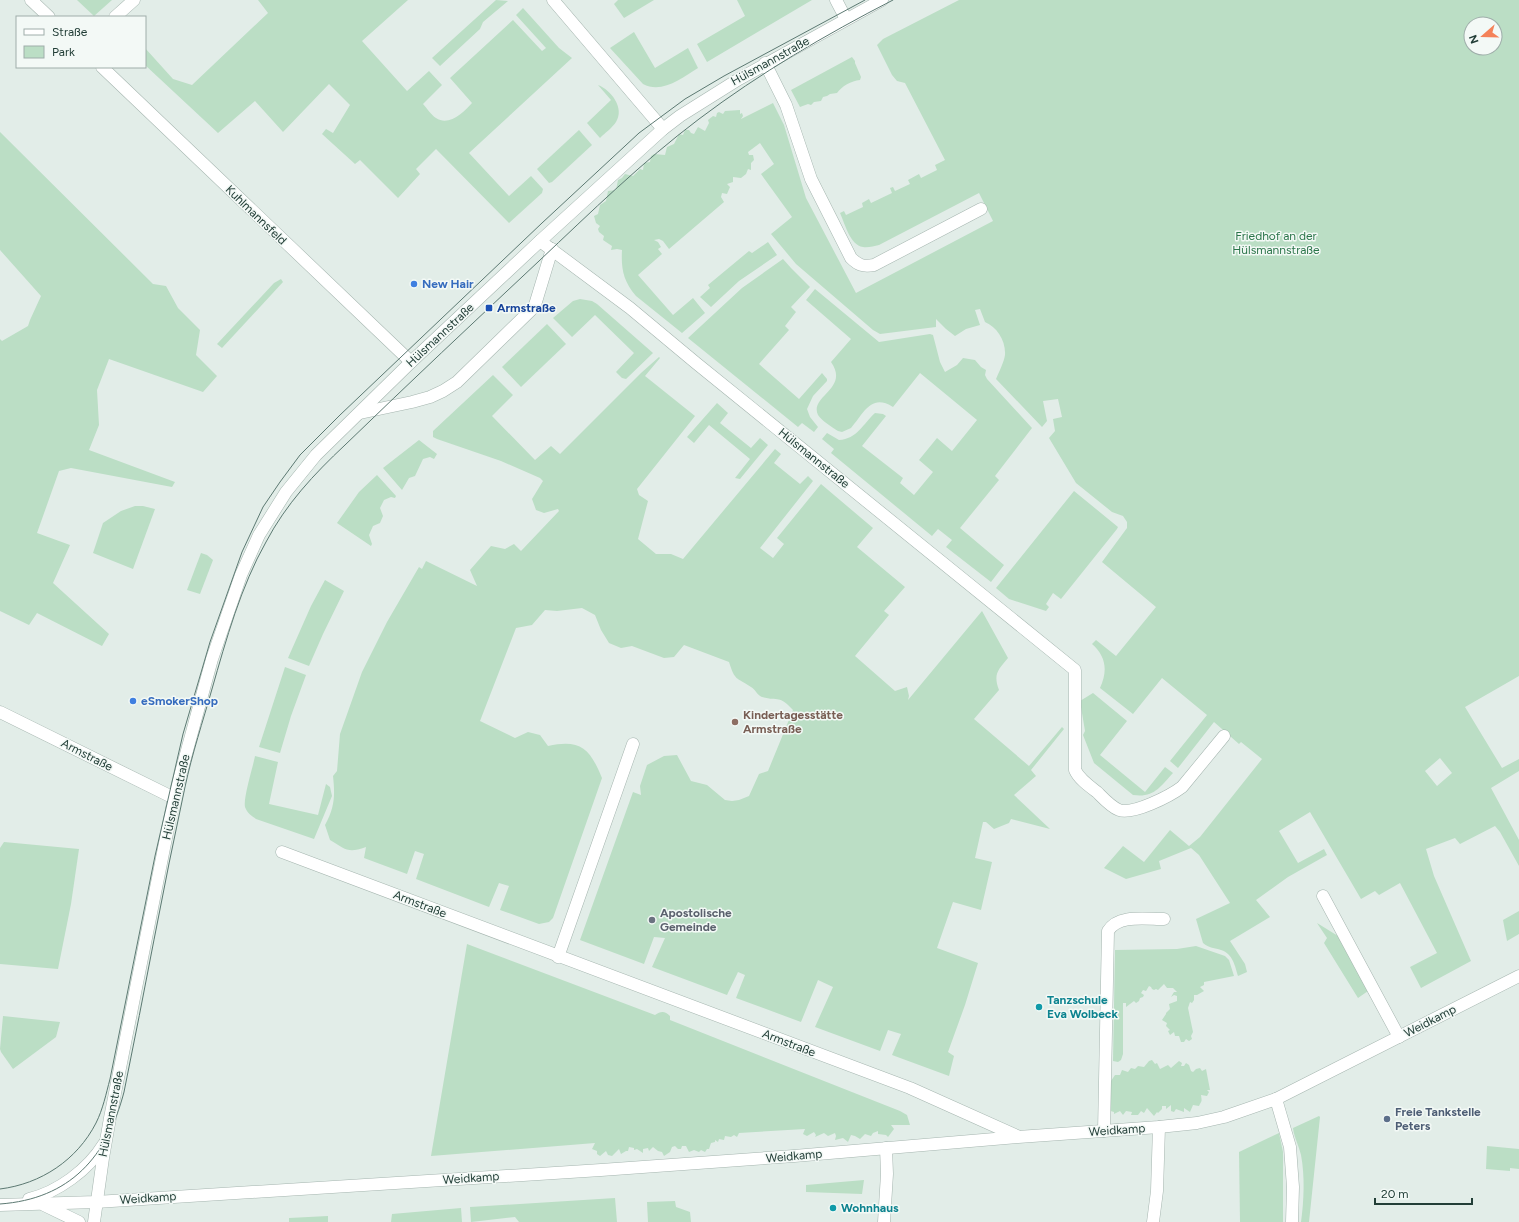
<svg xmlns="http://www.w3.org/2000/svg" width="1519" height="1222" font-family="Figtree,sans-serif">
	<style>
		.green { fill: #bbdec5; fill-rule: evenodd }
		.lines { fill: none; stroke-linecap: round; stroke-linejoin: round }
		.minor-casing { stroke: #a5b5af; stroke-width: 13 }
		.minor { stroke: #fff; stroke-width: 12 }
		.tram { stroke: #5c7972; stroke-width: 1 }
		.shop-dot { fill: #3f7fe0; stroke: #f3f9f6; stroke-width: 1.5 }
		.transit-dot { fill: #1a4fb4; stroke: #f3f9f6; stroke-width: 1.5 }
		.education-dot { fill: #8d6e63; stroke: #f3f9f6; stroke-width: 1.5 }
		.worship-dot { fill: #6b7280; stroke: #f3f9f6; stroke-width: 1.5 }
		.culture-dot { fill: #0f9aa8; stroke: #f3f9f6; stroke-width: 1.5 }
		.service-dot { fill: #5c6f8a; stroke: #f3f9f6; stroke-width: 1.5 }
		.labels { text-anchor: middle; stroke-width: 3; stroke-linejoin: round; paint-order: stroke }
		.street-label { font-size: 12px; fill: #223e37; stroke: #f3f9f6 }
		.park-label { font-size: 12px; fill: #2b754a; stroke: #f3f9f6 }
		.shop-label { font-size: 12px; font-weight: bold; fill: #366cbe; stroke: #f3f9f6; text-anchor: start }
		.transit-label { font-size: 12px; font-weight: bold; fill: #164399; stroke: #f3f9f6; text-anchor: start }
		.education-label { font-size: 12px; font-weight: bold; fill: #785e54; stroke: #f3f9f6; text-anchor: start }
		.worship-label { font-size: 12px; font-weight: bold; fill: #5b616d; stroke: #f3f9f6; text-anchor: start }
		.culture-label { font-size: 12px; font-weight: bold; fill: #0d838f; stroke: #f3f9f6; text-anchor: start }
		.service-label { font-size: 12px; font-weight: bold; fill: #4e5e75; stroke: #f3f9f6; text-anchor: start }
	</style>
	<rect width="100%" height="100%" fill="#e2ede8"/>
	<g class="green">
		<path d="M77,0h35l-18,16z"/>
		<path d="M258,0h150l-46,41 45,50 22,-20 13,14 -19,19c4,4 8,11 13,14 13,9 28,-6 36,-15l-22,-25 63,-58 29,31 4,-3 -30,-33 7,-7 36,40 13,10 -103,95 40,43 22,-20 12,13 -1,4 -33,30 -73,-74 -20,20 4,5 -22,24 -38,-38 -5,4 -33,-30 4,-5 7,4 17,-28 -21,-21 -46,48 -28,-31 -37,32 -73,-68v-17l28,31 19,6 76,-72z"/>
		<path d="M496,0l12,1 -25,21 -3,7 -40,37 -8,-8z"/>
		<path d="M618,0h36l-30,18 -10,-14z"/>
		<path d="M737,0h75l-105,62 -10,-18 48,-28z"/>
		<path d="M959,0h560v676l-54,31 37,61 17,-9v12l-28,17 28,52v26l-19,-34 -5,-6 -35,18 -5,-6 -29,11 8,27 37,85 -50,27 -11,-21 27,-14 -37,-70 -21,12 -4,-4 -14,8 -51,-87 -31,19 19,32 26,-14 3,6 -39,22 -32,23 14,17 -40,24 15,23 2,8 -9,4c-3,-10 -5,-22 -17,-26 -6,-2 -12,-2 -18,-7l-7,-24 34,-16 -31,-48 -8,-7 -32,13 2,8 -35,10 -22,-11 19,-22 21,16 26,-32 19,16 11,-9 62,-78 -21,-17 -2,2 -25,-22 -36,46 -8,-7 37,-46 -45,-37 -29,36 -33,-26c8,-17 6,-32 -8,-44l4,-4 20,16 40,-49 -54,-45 25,-34v-6l-4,-6 -11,-4 -36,-29 -27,-45 6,-7 -2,-12 9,-2 -4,-18 -15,2 4,20 -5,6 -46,-48c3,-7 8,-17 9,-24 1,-14 -8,-28 -20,-33l-5,-13 -5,1 5,15 -14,4 -11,7 -9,-7 -10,-10v8l-56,7 -7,-4 -77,-66 -25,-30 21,-17 -31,-43 13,-10 -14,-21 -12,9 1,3h4l1,5 -3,3v7l-3,-1 -2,5 -5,4 -8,-1v5l-6,2 3,3 -3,7 -5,-1 -1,4 3,5 -55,47 -6,-8 -4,-2 -5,1 4,2 3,5 -3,2 4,5 -24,21 35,40 20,-17 12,15 -23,20 -46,-37c-13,-15 -15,-28 -14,-46l-5,-1 -6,1 1,-4 -9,-6 1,-4 -5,-4 -1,-3 2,-3 -4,-3 -2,-7 4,-2 2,-9 6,-4 2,-10 8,-1 2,-10 4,-2 3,-4 8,2 7,-7 3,1 1,-7 6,-1 1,-6 3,-2 11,1 2,-8 7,-3 5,-10 4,1 2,-5h4l2,3 3,1 4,-7 7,4 4,-8 -1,-3 5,-4 3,1 1,-4 2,-1 4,2 2,-3 15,-1v4l2,-1 1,3 -2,3 32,-16 11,22 22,73 50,95 137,-72 -14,-28 -100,52c-5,1 -11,3 -16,2 -13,-2 -18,-23 -23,-34l4,-2 2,4 17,-8 -1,-4 7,-4 2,4 21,-10 -2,-5 3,-1 2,4 15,-7 -2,-4 11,-6 2,4 16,-8 -2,-5 10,-5 -40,-77 -8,-2 -5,-6 -15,-30 6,-6zM1471,24h24v24h-24zM1440,758l12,15 -15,13 -12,-15z"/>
		<path d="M634,32l21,36 33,-20 10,20c-16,10 -36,26 -55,16l-33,-36z"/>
		<path d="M852,57l3,4v2l6,14 -1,3c-9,1 -18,6 -23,13l-7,1 -3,2 -4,1 -2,4 -7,1 -3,3 -3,-1 -8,3 -9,-17z"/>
		<path d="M598,85c13,5 27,23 18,37 -4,6 -11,11 -16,16l-13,-15 24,-23z"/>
		<path d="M579,130l13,15 -40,37 -3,1 -12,-14z"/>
		<path d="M0,132l153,152 13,2 12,22 22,22 -4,25 21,21 -14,16 -94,-33 -12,31 2,35 -10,25 86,32 -3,5 -101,-19 -12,3 -22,62 33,12 -17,38 56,51 -7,12 -65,-33 -8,12 -29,-14v-272l2,2 26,-15 2,-6 11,-24 -41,-46z"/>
		<path d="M768,242l9,13 -38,26 -28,26 -11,-10 10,-9 -2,-3 41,-34 3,2z"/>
		<path d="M783,259l8,9 19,19 -19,20 5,5 -11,14 4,4 -30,34 40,35 23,-26 5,6v2l-14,15 -6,13 3,8 8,10 -4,5 -12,-9 -4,4 -110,-89 54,-50z"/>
		<path d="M281,279l2,3 -61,66 -5,-4 57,-61z"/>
		<path d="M815,289l64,53 51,-8 3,1 7,27 5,10 12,-7 6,-7 12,2 6,7 5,3 -1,5 2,4 45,49 -37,48 4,4 -39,48 44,37 -13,17 -45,-35 6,-7 -14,-11 -6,7 -101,-83 3,-4 -12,-10 5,-6 12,7c18,-1 24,-16 36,-27l8,1 3,2 -24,30 41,32 -3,5 14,12 19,-23 -14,-12 18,-22 15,13 25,-31 -57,-47 -27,34c-22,-14 -29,6 -42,21l-9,4 -4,-1c-6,-4 -16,-10 -20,-16 -9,-19 32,-26 13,-53l20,-23 -45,-39z"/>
		<path d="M580,299l12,2 5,3 56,49 -27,26 -4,-1 -6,-6 18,-19 -39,-38 -23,22 -19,-19 20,-17z"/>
		<path d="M547,324l19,20 -45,43 -19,-20z"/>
		<path d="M659,357l1,1 -15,18 50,40 -58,73 2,6 9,6 -10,38 18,15h15l12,5 92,-110 6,5 -7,9 26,21 8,-8 5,5 -53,67 13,10 11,-14 -7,-6 44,-54 52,44 -16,19 48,40 -21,24 5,4 -34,41 40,35 12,-4 2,9 -1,4 74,-89 26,47c-10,12 -15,16 -9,32l-25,29 55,47 33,-39 2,2 -33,41 5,6 -22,19 36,34 -39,-10 -2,4 -15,6 -8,-7h-3l-8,36 17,4 -11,48 -28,-8 -16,46 41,15 -13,42 -17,47 6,4 -5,20 -57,-21 9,-21 -13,-4 -8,21 -65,-24 18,-40 -15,-7 -17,42 -65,-24 9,-23 -7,-3 -11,23 -75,-28 13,-29 -11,-1 -10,27 -64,-24 53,-148 8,3 -1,-9 7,-21 17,-9 13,-1 14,26 16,4 18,15 7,1 7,-1 10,-4 10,-22 9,-3 25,-61c-15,-16 -13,-8 -31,-13 -4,-1 -7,-8 -11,-10 -15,-10 -16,-6 -22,-25l-45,-17 -10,12 -10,1 -32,-12 -11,2 -12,-5 -8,-13 -6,-15 -13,-7 -25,3 -12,-1 -13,15 -16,3 -36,93 35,17 13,-6 12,3 8,11c33,-7 42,3 54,32l-49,140 -4,4 -10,2 -39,-14 9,-24 -10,-3 -10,24 -73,-28 8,-25 -9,-3 -8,23 -43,-16 2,-11c-19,7 -20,2 -36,-7l-5,-15c10,-18 10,-30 8,-49l4,-5 3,-37 22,-62 25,-50 32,-55 3,2 4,-8 51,25 -7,-16 21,-24 14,3 9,-5 7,7 38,-40 -1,-2 -14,4 -8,-3 -4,-11 11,-18 -3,-3 -39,-17 -64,-22 -4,-2v-6l60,-56 20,20 -21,21 43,44 16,-14 9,8 81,-81z"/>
		<path d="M717,403l11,10 -8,10 31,25 9,-10 8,7 -28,34 -5,-1 15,-19 -41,-34 -15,18 -7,-6z"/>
		<path d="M419,440l18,14 -3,5 -4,-2 -7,2 -8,17 -6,2 -7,12 -19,-22z"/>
		<path d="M377,475l19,21 -1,2 -4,-1 -7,3 -4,8 3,8 -3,7 -7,3 -4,9 3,9 -1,2 -34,-23 22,-31z"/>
		<path d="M1074,491l44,36 -1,2 -56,70 -8,-6 -7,11 3,3 -3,4 -37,-12 -13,-11z"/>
		<path d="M135,506h8l12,3 -22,60 -40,-16 10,-30 18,-12z"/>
		<path d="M201,553l6,2 6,5 -13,34 -13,-4z"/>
		<path d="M325,580l19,11 -21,43 -14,32 -21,-8 23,-52z"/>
		<path d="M285,667l21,8 -15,41 -11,37 -21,-6z"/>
		<path d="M1093,693l34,28 -27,34 45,37 20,-25 8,6c-13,14 -19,25 -40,22l-39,-32 -11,-28 2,-4 -5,-30z"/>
		<path d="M255,756l23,6 -9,42 49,11 8,-31 4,3 2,9 -18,43 -58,-20c-4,-3 -9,-6 -11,-12 -2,-9 8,-40 10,-51z"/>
		<path d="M4,842l75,7 -8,55 -13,65 -58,-5v-116z"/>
		<path d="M1519,911v23l-12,7 -4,-21z"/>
		<path d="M1317,923l21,13 30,55 -10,7 -34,-55 3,-5z"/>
		<path d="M467,944l188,71c6,-4 10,-4 15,1v4l230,91 7,4 3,10h-19l3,4 -6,8 -2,-2 -8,-1v-3l-5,2 -2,3 -6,-2 -5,5 -5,-3 -4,-1 -3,7 -5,-4 -8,2 1,-4 -1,-3 -7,3 -4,-3 -9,4 1,-2 -2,-3 -7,4 -4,-2 2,-5 -66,4 -2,4 -3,-2 -3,2 -6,-1 -1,4 -5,-1 -1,3 -3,-2v2l-4,1 -2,6h-2l-2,3 -4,-2 -2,2 -5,-2 -5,2 -3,-6h-4l-1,3h-3l-3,-3 -3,1 -2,5 -6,4 -2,-4 -4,-1 -5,-4 -4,4 -1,-3 -5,1v4l-6,-4 -3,1v-2l-5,-1 -1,4h-2l-5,3 -2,-5 -7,7 -4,-1 -2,-4 -6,5 -3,-2v-3l-5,-2 3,-6 -164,13z"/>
		<path d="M1196,946l29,10 4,4 5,16 -30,6v3l-4,2 4,4 -7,4h-3v5l-2,3 -2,-1 -2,6 5,24 -2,4 1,3 -3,2 -3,-2 -2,3h-3l-2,-6h-4l-1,-4 -4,3 -2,-4 2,-1 -4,-4 1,-3 -5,-3 4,-6v-1l4,-4 -1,-5 8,-3v-5l-3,-1 -3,2 3,-5h3l-4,-4h-6l-3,-4 -6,6 -2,-1 -2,1 -2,-1 -1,-2 -2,-1 -3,5 -3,-1 -2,3 3,2 -1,2 -3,1 -1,3 -3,2 -2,-2 -8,6v-4h-3v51l-2,6 -3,2 -5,-1 2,-111 62,-1z"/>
		<path d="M3,1016l57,6 -4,15 -43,32 -12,-17 -1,-3z"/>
		<path d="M1152,1060l3,4 2,-1 3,6 8,-4 3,3 8,-7 3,2 -1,3h3l2,-3 3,2 2,6 2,1 3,-3 4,-1 2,3 4,-2 4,21h-3l2,2 -2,4 -6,-1c1,7 1,5 -2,11l-6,-1 -3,7 -6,-4v4l-8,-3 -2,3 -3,-1v-6l-5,4v-3h-4v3l-4,4 -1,-1 -3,4 -7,-8 -3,5 -3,-2 -3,4h-7l1,-3 -6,-1 -3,4 -3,-4 -6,3v-2l-7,-2 1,-31 3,2 4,-6h5l2,-5 6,2 3,-4 4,1 3,-3 6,1 5,-6z"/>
		<path d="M1319,1116l1,1 -11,105h-8c3,-21 4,-46 0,-67 -2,-9 -7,-18 -8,-27z"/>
		<path d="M1279,1133l4,19v70h-43l-1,-70z"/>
		<path d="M1487,1146l32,3v20l-9,-1v3l-24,-2z"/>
		<path d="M864,1180l-2,14 -56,-2v-7z"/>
		<path d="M615,1198l2,24h-98l-4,-5 -44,5 -1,-15z"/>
		<path d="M675,1201l1,6 14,5 1,10h-43l-1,-20z"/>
		<path d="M461,1208l1,14h-71l1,-8z"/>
		<path d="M328,1216v6h-39v-4z"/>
	</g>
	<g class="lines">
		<g class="minor-casing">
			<g id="minor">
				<path d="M31,0l18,17"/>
				<path d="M553,0l110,129"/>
				<path d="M836,0l10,19"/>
				<path d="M115,17l19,-17"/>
				<path d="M765,63l21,42 25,74 40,79c7,7 12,9 23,7l107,-56"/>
				<path d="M102,67l309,295"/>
				<path d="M540,241l90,67 66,55 379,307v100c4,9 14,16 22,22 6,6 14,15 22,18 14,5 51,-14 63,-23l42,-51"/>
				<path d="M360,413l52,-11 18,-5 13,-6 14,-9 74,-72 4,-5 17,-56"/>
				<path d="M0,712l174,86"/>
				<path d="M282,852l628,236 107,48"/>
				<path d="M1323,896l76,141"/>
				<path d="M558,957l75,-213"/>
				<path d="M1276,1099l14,48 3,40 -1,35"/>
				<path d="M1104,1131l4,-200c10,-17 38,-12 56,-12"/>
				<path d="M29,1199c29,-7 59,-29 75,-55"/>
				<path d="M0,1205l96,-3 505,-32 193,-14 224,-19 141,-10 38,-4 27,-6 52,-18 243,-123"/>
				<path d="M44,1205l35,17"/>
				<path d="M94,1222l9,-64 7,-40 64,-320 38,-139 29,-84 18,-40 27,-43 30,-37 95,-93 129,-121 123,-112 17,-13 59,-37 143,-79"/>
				<path d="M884,1222l3,-48 -1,-26"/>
				<path d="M1153,1222l4,-31 2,-64"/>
			</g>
		</g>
		<use href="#minor" class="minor"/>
		<g class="tram">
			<path d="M0,1189c41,-5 77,-29 96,-66 7,-14 10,-29 14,-44l45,-223 28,-122 27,-92 32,-90 21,-45 17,-25 20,-27 40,-40 202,-192 97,-90 46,-34 39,-23 141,-76"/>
			<path d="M0,1204c70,-5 107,-47 124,-112 21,-102 39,-204 61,-305 7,-33 18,-66 27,-98 14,-49 29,-103 54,-147 20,-38 48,-68 79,-97 64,-62 129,-123 194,-184 52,-49 103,-99 160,-142 61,-46 126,-84 194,-119"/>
		</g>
	</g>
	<g class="shop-dot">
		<circle cx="414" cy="284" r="4"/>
		<circle cx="133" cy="701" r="4"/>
	</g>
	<rect class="transit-dot" x="485" y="304" width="8" height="8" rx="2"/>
	<circle class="education-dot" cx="735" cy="722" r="4"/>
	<circle class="worship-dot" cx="652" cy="920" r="4"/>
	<g class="culture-dot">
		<circle cx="1039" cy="1007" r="4"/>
		<circle cx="833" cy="1208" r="4"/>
	</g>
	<circle class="service-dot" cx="1387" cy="1119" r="4"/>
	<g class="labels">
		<g class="street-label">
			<text transform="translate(770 61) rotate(-29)" y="4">Hülsmannstraße</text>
			<text transform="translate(256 215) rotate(44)" y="4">Kuhlmannsfeld</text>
			<text transform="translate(440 335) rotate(-43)" y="4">Hülsmannstraße</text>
			<text transform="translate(814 458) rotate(39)" y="4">Hülsmannstraße</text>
			<text transform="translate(87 755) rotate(27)" y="4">Armstraße</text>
			<text transform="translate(176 797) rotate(-77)" y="4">Hülsmannstraße</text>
			<text transform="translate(420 904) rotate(21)" y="4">Armstraße</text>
			<text transform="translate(1430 1021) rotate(-27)" y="4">Weidkamp</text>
			<text transform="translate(789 1043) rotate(21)" y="4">Armstraße</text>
			<text transform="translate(111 1114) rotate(-79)" y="4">Hülsmannstraße</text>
			<text transform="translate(1117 1130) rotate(-4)" y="4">Weidkamp</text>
			<text transform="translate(794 1156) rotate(-5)" y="4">Weidkamp</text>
			<text transform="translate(471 1178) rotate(-4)" y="4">Weidkamp</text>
			<text transform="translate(148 1198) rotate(-4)" y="4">Weidkamp</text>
		</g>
		<g class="park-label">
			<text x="1276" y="240">Friedhof an der<tspan x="1276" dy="14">Hülsmannstraße</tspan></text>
		</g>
		<g class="shop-label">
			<text x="422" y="288">New Hair</text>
			<text x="141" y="705">eSmokerShop</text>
		</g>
		<g class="transit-label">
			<text x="497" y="312">Armstraße</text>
		</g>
		<g class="education-label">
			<text x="743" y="719">Kindertagesstätte<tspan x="743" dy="14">Armstraße</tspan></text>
		</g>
		<g class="worship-label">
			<text x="660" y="917">Apostolische<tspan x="660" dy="14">Gemeinde</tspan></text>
		</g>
		<g class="culture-label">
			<text x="1047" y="1004">Tanzschule<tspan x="1047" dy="14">Eva Wolbeck</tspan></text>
			<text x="841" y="1212">Wohnhaus</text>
		</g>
		<g class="service-label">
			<text x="1395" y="1116">Freie Tankstelle<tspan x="1395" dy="14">Peters</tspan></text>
		</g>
	</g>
	<rect x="16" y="16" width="130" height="52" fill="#f3f9f6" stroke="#9faeaa"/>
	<rect x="24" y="29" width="20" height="6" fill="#ffffff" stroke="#9faeaa"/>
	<text x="52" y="36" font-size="12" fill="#223e37">Straße</text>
	<rect x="24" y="46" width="20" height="12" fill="#bbdec5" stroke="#9faeaa"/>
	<text x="52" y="56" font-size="12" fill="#223e37">Park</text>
	<g transform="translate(1483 36) rotate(250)"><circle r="19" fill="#f3f9f6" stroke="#9faeaa"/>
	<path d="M0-3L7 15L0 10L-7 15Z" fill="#f48259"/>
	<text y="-6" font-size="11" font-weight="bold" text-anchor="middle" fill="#223e37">N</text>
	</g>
	<path d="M1375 1198v6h97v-6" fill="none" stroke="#223e37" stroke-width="2"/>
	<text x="1381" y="1198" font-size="12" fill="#223e37" stroke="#f3f9f6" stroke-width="3" paint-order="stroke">20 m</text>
</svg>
